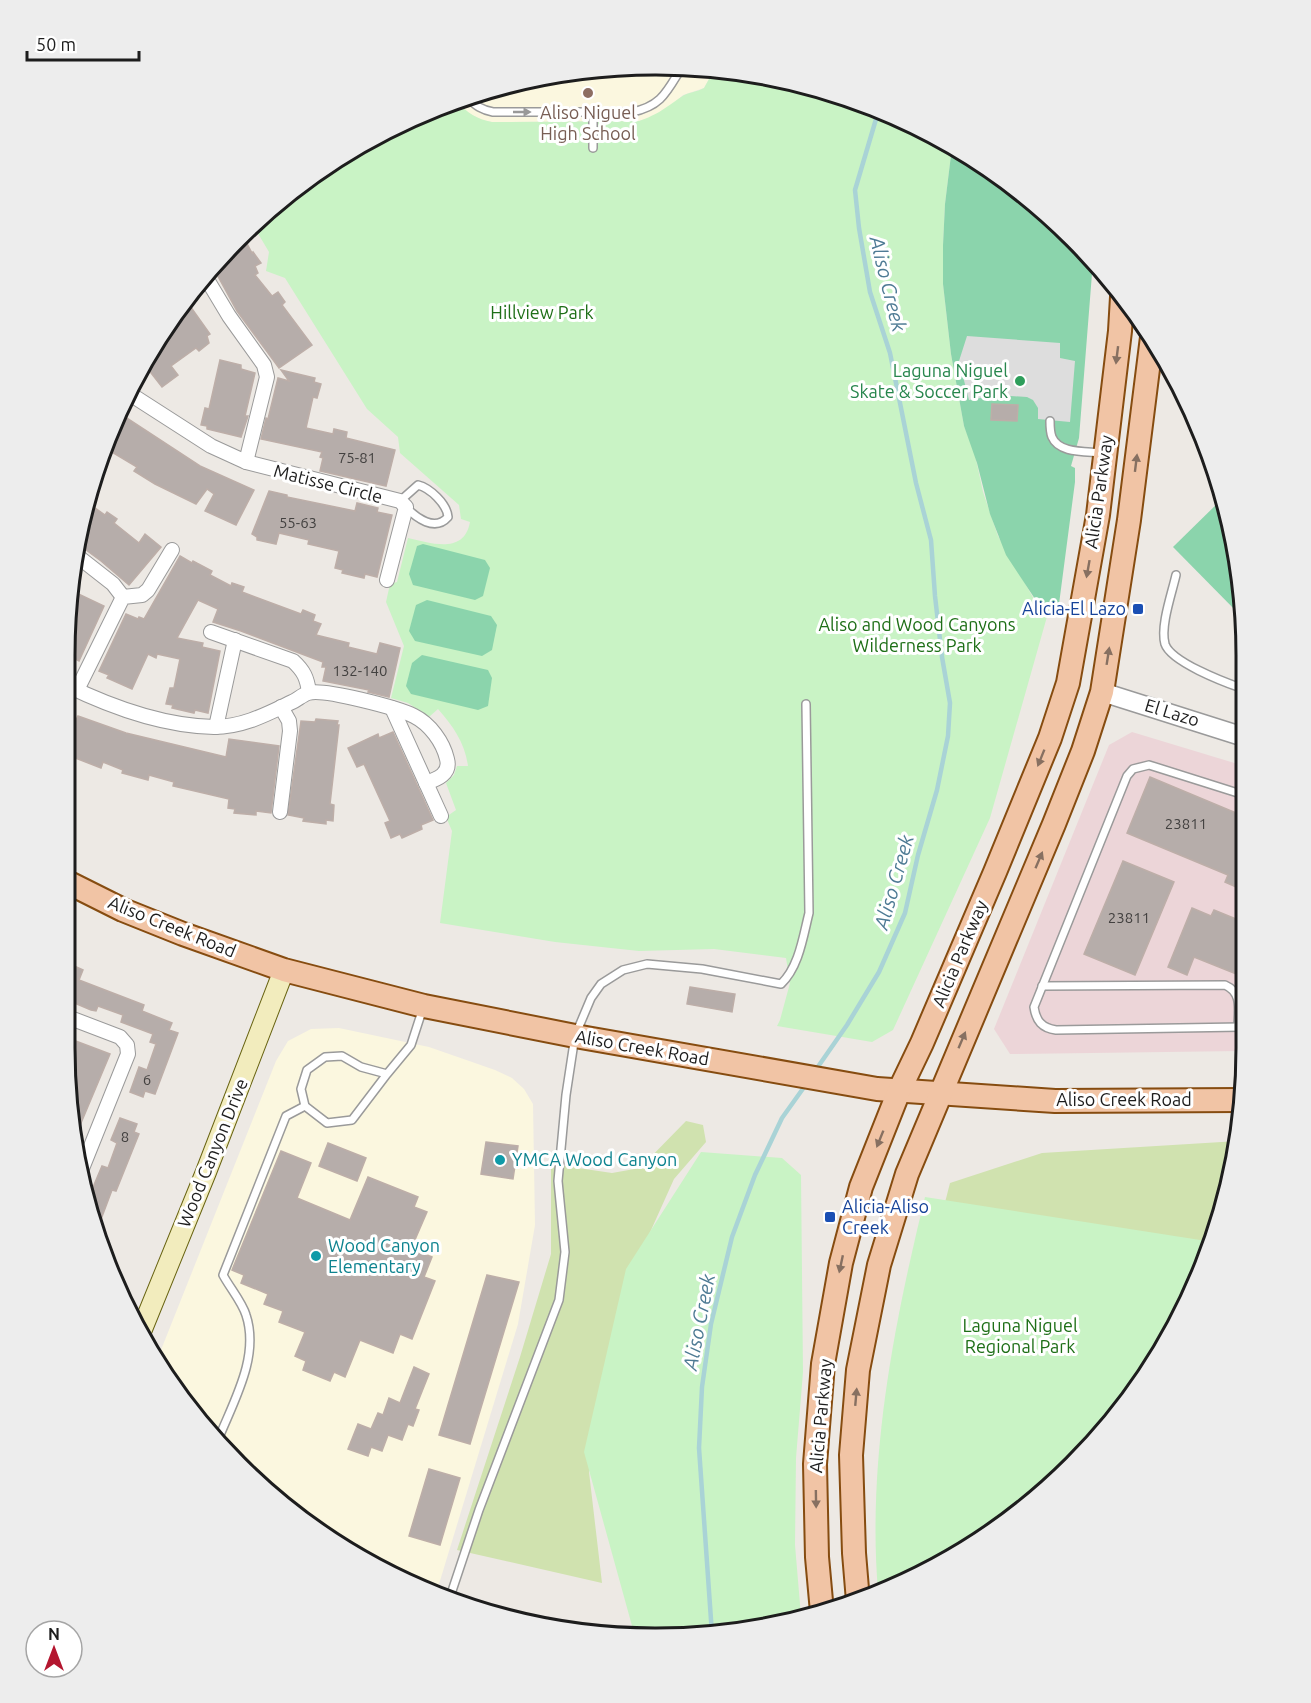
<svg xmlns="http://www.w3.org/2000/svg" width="1311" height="1703" font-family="Ubuntu,sans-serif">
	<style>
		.commercial { fill: #ecd5d8 }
		.education { fill: #fbf7df }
		.grass { fill: #d0e2af }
		.park { fill: #c9f3c5 }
		.pitch { fill: #8bd4ac }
		.parking { fill: #ddd }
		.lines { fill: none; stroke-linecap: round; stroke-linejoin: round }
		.stream { stroke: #a9d3d6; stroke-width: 4.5 }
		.building { fill: #b6adaa; stroke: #bdaea8; stroke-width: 1.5 }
		.service-casing { stroke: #9a9a9a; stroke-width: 10 }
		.minor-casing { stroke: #9a9a9a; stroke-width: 16 }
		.tertiary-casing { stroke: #9a9a9a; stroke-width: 21 }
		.secondary-casing { stroke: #686311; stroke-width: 22 }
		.primary-casing { stroke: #864c10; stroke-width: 26 }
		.service { stroke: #fff; stroke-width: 7 }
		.minor { stroke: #fff; stroke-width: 14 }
		.tertiary { stroke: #fff; stroke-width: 18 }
		.secondary { stroke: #f2ecbd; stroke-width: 20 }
		.primary { stroke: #f1c4a5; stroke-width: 22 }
		.oneway { fill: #999 }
		.oneway2 { fill: #877061 }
		.education-dot { fill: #8d6e63; stroke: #fff; stroke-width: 2 }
		.leisure-dot { fill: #2e9e5b; stroke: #fff; stroke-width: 2 }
		.transit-dot { fill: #1a4fb4; stroke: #fff; stroke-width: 2 }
		.culture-dot { fill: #0f9aa8; stroke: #fff; stroke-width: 2 }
		.labels { text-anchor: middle; stroke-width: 6; stroke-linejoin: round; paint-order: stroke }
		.number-label { font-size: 15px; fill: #434140 }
		.education-label { font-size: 18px; fill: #785e54; stroke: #fff }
		.park-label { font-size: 18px; fill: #1e6f17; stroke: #fff }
		.leisure-label { font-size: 18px; fill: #27864d; stroke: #fff; text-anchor: end }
		.street-label { font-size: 18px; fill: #1d1d1d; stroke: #fff }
		.transit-label { font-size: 18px; fill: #164399; stroke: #fff; text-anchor: end }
		.culture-label { font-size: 18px; fill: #0d838f; stroke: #fff; text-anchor: start }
		.water-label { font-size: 20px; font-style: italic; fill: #4e7b94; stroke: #fff }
		.rim { fill: none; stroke: #1d1d1d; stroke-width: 3 }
	</style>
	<rect width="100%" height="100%" fill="#ede9e4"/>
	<path class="commercial" d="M1132,732l109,33v286l-231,3 -16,-25 115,-284z"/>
	<g class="education">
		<path d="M656,65l58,5 -10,18 -21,7 -12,11 -19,11 -13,4 -147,1 -10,-2 -16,-8 -9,-11 84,-25z"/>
		<path d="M339,1028l90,19 66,23 17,8 12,11 9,15 2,121 -17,99 -82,270 -76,-35 -122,-93 -81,-106 119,-299 12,-20 23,-12z"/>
	</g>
	<g class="grass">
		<path d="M686,1121l17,4 3,17 -32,37 -40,89 -45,204 13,111 -145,-33 63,-193 31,-103v-90l61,9 28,-5z"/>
		<path d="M1238,1141l-23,97 -68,138 -74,90 -89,73 -86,42 -4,-46 16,-196 40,-156 92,-30z"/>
	</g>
	<g class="park">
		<path d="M714,70l57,6 111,34 70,37 -7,57 -2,41v39l8,70 13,72 10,24 9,42 15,44 37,65 6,4 9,1 -60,212 -97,212 -21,12 -95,-16 3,-6 10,-37 -4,-25 -72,-9 -75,2 -84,-9 -115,-19 12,-92 -6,-14 10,-7 -10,-27 8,-8 3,-9h11c-3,-23 -15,-40 -30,-57l-9,8 -21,-14 -17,-5 13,-52 -18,-44 4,-18 7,-2 11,-44c23,5 56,17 62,-16l-9,-3 -2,-14 -59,-52 -2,-16 -31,-28 -82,-131 -19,-7 3,-19 -16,-27c35,-37 79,-64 124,-87 27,-15 50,-28 80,-37 10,12 20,18 35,21l147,-1c20,-7 26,-13 42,-24 7,-5 16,-5 23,-9z"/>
		<path d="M701,1152l81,6 19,17 2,197 -7,86 -1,87 6,71 -107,21 -60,-4 -50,-181 42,-183z"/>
		<path d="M925,1197l288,45 -66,134 -74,90 -89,73 -106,52c-11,-132 16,-267 47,-394z"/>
	</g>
	<g class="pitch">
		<path d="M952,147l32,17 90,74 19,23 -14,177 -8,28 4,2v14l-16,122 -14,1 -8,-3 -31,-47 -16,-41 -13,-51 -13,-37 -13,-72 -8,-70v-39l2,-41z"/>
		<path d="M1223,498l18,81v37l-68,-69z"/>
		<path d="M423,544l62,16 5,8 -7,28 -8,4 -62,-15 -4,-11 8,-28z"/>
		<path d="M427,600l64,16 6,9 -5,25 -10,6 -67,-15 -6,-10 7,-26z"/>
		<path d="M422,655l66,15 4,8 -4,28 -10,4 -67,-16 -5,-8 6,-23z"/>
	</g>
	<path class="parking" d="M967,336l93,7v15l15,3 -5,61 -32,-3v-11l-5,-8 -6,-3 -30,-2 -28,5 -10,-39z"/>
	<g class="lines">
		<g class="stream">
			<path d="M815,1071l32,-46 32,-53 26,-59 13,-58 19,-65 11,-54 2,-33 -8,-46 -7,-61 -4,-56 -15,-57 -26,-130 -20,-61 -11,-64 -4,-38 24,-81"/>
			<path d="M712,1634l-13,-186 3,-61 9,-63 21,-87 23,-62 27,-57 25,-35"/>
		</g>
	</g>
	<g class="building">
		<path d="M240,239l1,3 4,-2 7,13 1,-1 8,11 -6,3 3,7 -3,2 17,21 6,-4 7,10 -3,3 30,40 -33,23 -42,-57 -24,-44z"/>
		<path d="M190,306l20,28 -3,2 2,7 -10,8 -3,-3 -25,18 7,9 -16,12 -18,-23 28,-45z"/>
		<path d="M220,360l21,5v4l14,4 -10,43h3l-7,21 -34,-8v-3l-6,-1 4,-17 4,1z"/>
		<path d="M281,370l34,8 -1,4 7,2 -4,14 -4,-1 -7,31 27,6 1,-5 13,3 -1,6 49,12 -9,36 -66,-15 3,-13 -3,-1 2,-5 -61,-13 5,-21 2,1 10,-41 11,3z"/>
		<path d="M992,404l26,1 -1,16 -26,-1z"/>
		<path d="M119,413l81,53 54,24 -18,35 -31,-14 9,-17 -7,-5 -11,15 -41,-20 -21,-13 3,-4 -32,-19z"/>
		<path d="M269,491l18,4v2l68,14 2,-8 21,5 -1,4 15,3 -15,62 -12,-3 -1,4 -22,-5 1,-3 -8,-2 4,-17 -31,-7 1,-4 -30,-7 -3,11 -19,-4v-3l-5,-3z"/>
		<path d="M85,501l20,14 2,-3 10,7 -3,4 25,20 6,-9 16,13 -32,38 -28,-24 -23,-17z"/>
		<path d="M180,556l12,7 1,-2 19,10 -2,4 21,11 1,-3 12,4 -2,5 59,22 2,-4 12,5 -2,6 8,3 -5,11 33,8 -1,4 29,7 3,-11 20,5 -11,49 -21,-5 1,-2 -46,-9 3,-14h-4l1,-5 -82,-31 -28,-9 5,-13 -20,-9 -21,38 26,5 -1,4 18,4 -12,62 -13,-3 -1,3 -22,-5 1,-3 -7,-1 4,-16h4l6,-29 -23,-5 -1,4 -8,-4 -16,35 -25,-11 2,-3 -10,-4 27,-57 12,5 1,-2 5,2z"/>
		<path d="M70,590l34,16 -25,55 -13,-7v-37z"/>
		<path d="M78,716l48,17 100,24 3,-18 50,7 -8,67 -15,-2v4l-22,-2 1,-4 -7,-1 1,-9 -56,-13 1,-4 -25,-7 -1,5 -26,-7 1,-3 -20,-8 -2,6 -36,-14v-12z"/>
		<path d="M316,719l22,2 -1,4h2l-9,79 4,1 -1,16 -7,-1v4l-23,-3 1,-3 -16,-3 13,-94 14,1z"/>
		<path d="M393,732l40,88 -12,5 1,4 -20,9 -2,-4 -9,4 -6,-15 5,-2 -26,-57 -7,3 -9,-19 30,-14 1,4z"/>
		<path d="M1150,777l91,38v74l-16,-7 3,-7 -101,-42z"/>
		<path d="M1123,861l51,21 -39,93 -51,-21z"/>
		<path d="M1192,908l19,8 3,-6 27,11v55l-47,-19 -7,18 -19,-8z"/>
		<path d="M65,962l18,8 -4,10 65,25 -2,6 30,12 -3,7 9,3 -23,61 -10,-3 -2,6 -13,-5 9,-25 8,3 9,-26 -6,-2 3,-8 -32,-12 2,-7 -25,-9 -2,5 -5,-1 -26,-11z"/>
		<path d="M690,987l45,7 -3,18 -45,-8z"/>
		<path d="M65,1037l45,17 -34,81 -12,-88z"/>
		<path d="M120,1118l17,6 -3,8 5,2 -23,57 -4,-1 -15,40 -12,-29 -2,-12 8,3 11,-26 6,2 9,-25 -6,-3z"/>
		<path d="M486,1142l32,4 -5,33 -32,-5z"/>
		<path d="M328,1143l38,15 -9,23 -38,-15z"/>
		<path d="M281,1151l30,12 -14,35 53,22 18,-43 50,20 -4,10 13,5 -16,37 21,8 -8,20 11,4 -23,58 -12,-5 -7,19 -33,-13 -15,37 -11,-5 -4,9 -27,-11 3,-9 -11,-5 10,-24 -26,-10 4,-11 -19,-7 4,-10 -27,-11 3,-8 -12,-5z"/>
		<path d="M487,1275l32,7 -49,162 -31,-9z"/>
		<path d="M414,1367l15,7 -14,35 4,1 -6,16 -5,-2 -6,16 -14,-5 -6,16 -11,-4 -3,9 -20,-7 10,-25 13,5 7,-16 5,2 6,-17 11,5z"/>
		<path d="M429,1469l31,9 -20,67 -31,-9z"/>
	</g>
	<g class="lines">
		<g class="service-casing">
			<g id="service">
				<path d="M468,98c8,8 14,12 25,14h139c30,-6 35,-21 50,-45"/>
				<path d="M593,112v36"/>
				<path d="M1050,421c0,5 0,11 2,16 7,17 35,14 51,16"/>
				<path d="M400,501l18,-16c12,3 29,19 30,32 -13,15 -32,1 -42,-10"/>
				<path d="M1176,575c-4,18 -16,51 -11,69 6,18 59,38 76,44"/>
				<path d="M1042,986l183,-1c18,8 13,25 13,42"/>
				<path d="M1241,1027l-185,3c-14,-2 -20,-9 -22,-23l93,-231 6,-7 16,-4 92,29"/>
				<path d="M387,1074l-35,46 -25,3 -22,-17 -4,-17 6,-19 18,-13 17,-1 19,11 26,7 24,-29 12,-37"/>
				<path d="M218,1440c15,-38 42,-83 28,-125 -4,-13 -16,-27 -23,-40l63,-159 19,-10"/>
				<path d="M449,1600l30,-90 80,-210 6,-48 -7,-71 8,-86 9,-59 16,-38 10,-14 22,-14 24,-6 55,5 79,15c18,-17 22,-47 28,-71l-3,-209"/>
			</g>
		</g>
		<g class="minor-casing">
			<g id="minor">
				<path d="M189,293l18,-13"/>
				<path d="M127,392l84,54 35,16 21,-85 -3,-12 -35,-49 -24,-40"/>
				<path d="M246,462l154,39 6,6 -19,73"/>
				<path d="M76,555l37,29 10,13"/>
				<path d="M211,632l82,29c11,10 14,17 16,31"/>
				<path d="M66,685c45,22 97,41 148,42 29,0 53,-13 78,-25 5,-2 10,-7 16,-9 15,-5 90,15 106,23 16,8 29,26 33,43 4,15 -10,20 -21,24"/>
				<path d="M77,690l46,-93 19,-2 6,-5 24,-40"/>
				<path d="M392,708l49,108"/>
				<path d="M216,727l19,-87"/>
				<path d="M280,812l10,-81 -1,-10 -8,-14"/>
				<path d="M65,1016l55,21 7,8 1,9 -47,117"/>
			</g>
		</g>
		<g class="tertiary-casing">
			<path id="tertiary" d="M1102,692l139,44"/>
		</g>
		<g class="secondary-casing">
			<path id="secondary" d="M140,1334l66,-162 78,-202"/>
		</g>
		<g class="primary-casing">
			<g id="primary">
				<path d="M65,881l58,29 60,24 101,36 140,36 151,30 302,53 178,12 186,-1"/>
				<path d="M858,1601l-4,-48 -3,-98 7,-85 21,-105 28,-91 147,-350 29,-73 19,-59 27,-172 23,-183"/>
				<path d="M822,1612l-5,-55 -2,-93 8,-100 18,-101 20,-76 38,-96 23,-48 73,-171 55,-134 18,-55 30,-168 22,-184 2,-34"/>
			</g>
		</g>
		<use href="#service" class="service"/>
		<use href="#minor" class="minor"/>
		<use href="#tertiary" class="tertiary"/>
		<use href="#secondary" class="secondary"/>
		<use href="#primary" class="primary"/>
	</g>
	<defs><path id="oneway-solid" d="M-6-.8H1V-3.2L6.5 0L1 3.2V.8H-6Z" transform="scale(1.5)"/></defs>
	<use class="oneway" href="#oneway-solid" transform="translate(522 112)"/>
	<g class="oneway2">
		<use href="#oneway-solid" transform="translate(1117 355) rotate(97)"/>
		<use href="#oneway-solid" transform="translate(1136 463) rotate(-83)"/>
		<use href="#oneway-solid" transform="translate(1088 569) rotate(100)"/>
		<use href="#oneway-solid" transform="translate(1108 656) rotate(-81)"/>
		<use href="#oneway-solid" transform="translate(1041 758) rotate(112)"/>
		<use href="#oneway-solid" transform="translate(1039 860) rotate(-67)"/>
		<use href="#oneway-solid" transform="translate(962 1040) rotate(-67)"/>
		<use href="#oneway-solid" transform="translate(880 1139) rotate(112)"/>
		<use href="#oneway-solid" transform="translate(841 1264) rotate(102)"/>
		<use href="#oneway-solid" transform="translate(856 1397) rotate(-85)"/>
		<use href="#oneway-solid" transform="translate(816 1499) rotate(89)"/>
	</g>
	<circle class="education-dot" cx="588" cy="93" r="6"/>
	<circle class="leisure-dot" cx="1020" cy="381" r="6"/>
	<g class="transit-dot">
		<rect x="1132" y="603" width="12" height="12" rx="3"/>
		<rect x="824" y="1211" width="12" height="12" rx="3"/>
	</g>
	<g class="culture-dot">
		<circle cx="500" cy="1160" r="6"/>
		<circle cx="316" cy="1256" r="6"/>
	</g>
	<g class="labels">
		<g class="number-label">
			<text x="357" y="463">75-81</text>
			<text x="298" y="528">55-63</text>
			<text x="360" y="676">132-140</text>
			<text x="1186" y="829">23811</text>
			<text x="1129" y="923">23811</text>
			<text x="147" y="1085">6</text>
			<text x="125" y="1142">8</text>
		</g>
		<g class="education-label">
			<text x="588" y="119">Aliso Niguel<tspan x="588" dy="21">High School</tspan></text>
		</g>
		<g class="park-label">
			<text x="542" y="319">Hillview Park</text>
			<text x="917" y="631">Aliso and Wood Canyons<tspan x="917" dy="21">Wilderness Park</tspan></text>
			<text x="1020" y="1332">Laguna Niguel<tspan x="1020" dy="21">Regional Park</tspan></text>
		</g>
		<g class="leisure-label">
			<text x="1008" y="377">Laguna Niguel<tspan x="1008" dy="21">Skate &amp; Soccer Park</tspan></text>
		</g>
		<g class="street-label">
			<text transform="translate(328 484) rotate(14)" y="6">Matisse Circle</text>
			<text transform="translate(1099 492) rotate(-82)" y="6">Alicia Parkway</text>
			<text transform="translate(1172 713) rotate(17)" y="6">El Lazo</text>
			<text transform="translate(172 927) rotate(22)" y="6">Aliso Creek Road</text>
			<text transform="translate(960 954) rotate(-67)" y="6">Alicia Parkway</text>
			<text transform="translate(642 1048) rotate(10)" y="6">Aliso Creek Road</text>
			<text x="1124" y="1106">Aliso Creek Road</text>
			<text transform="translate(213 1153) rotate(-68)" y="6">Wood Canyon Drive</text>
			<text transform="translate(821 1416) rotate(-85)" y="6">Alicia Parkway</text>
		</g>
		<g class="transit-label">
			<text x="1126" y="615">Alicia-El Lazo</text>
			<text x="842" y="1213" text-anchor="start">Alicia-Aliso<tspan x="842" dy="21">Creek</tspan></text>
		</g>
		<g class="culture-label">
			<text x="512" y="1166">YMCA Wood Canyon</text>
			<text x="328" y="1252">Wood Canyon<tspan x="328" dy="21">Elementary</tspan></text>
		</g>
		<g class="water-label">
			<text transform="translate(888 284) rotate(76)" y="7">Aliso Creek</text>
			<text transform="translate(894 882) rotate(-74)" y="7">Aliso Creek</text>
			<text transform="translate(699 1322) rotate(-79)" y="7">Aliso Creek</text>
		</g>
	</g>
	<path d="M0 0H1311V1703H0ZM655 75H656A580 580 0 0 1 1236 655V1048A580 580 0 0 1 656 1628H655A580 580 0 0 1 75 1048V655A580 580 0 0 1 655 75Z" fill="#ededed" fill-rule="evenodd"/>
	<path class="rim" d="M655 75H656A580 580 0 0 1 1236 655V1048A580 580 0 0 1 656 1628H655A580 580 0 0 1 75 1048V655A580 580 0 0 1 655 75Z"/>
	<g transform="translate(54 1649)"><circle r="28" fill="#ffffff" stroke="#a5a5a5" stroke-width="1.5"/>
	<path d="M0-4.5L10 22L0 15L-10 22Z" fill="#b4162f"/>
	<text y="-9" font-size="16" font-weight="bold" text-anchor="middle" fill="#1d1d1d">N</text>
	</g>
	<path d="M27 51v9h112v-9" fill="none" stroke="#1d1d1d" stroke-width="3"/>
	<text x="36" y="51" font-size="18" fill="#1d1d1d" stroke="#ffffff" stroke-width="4.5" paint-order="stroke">50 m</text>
</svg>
